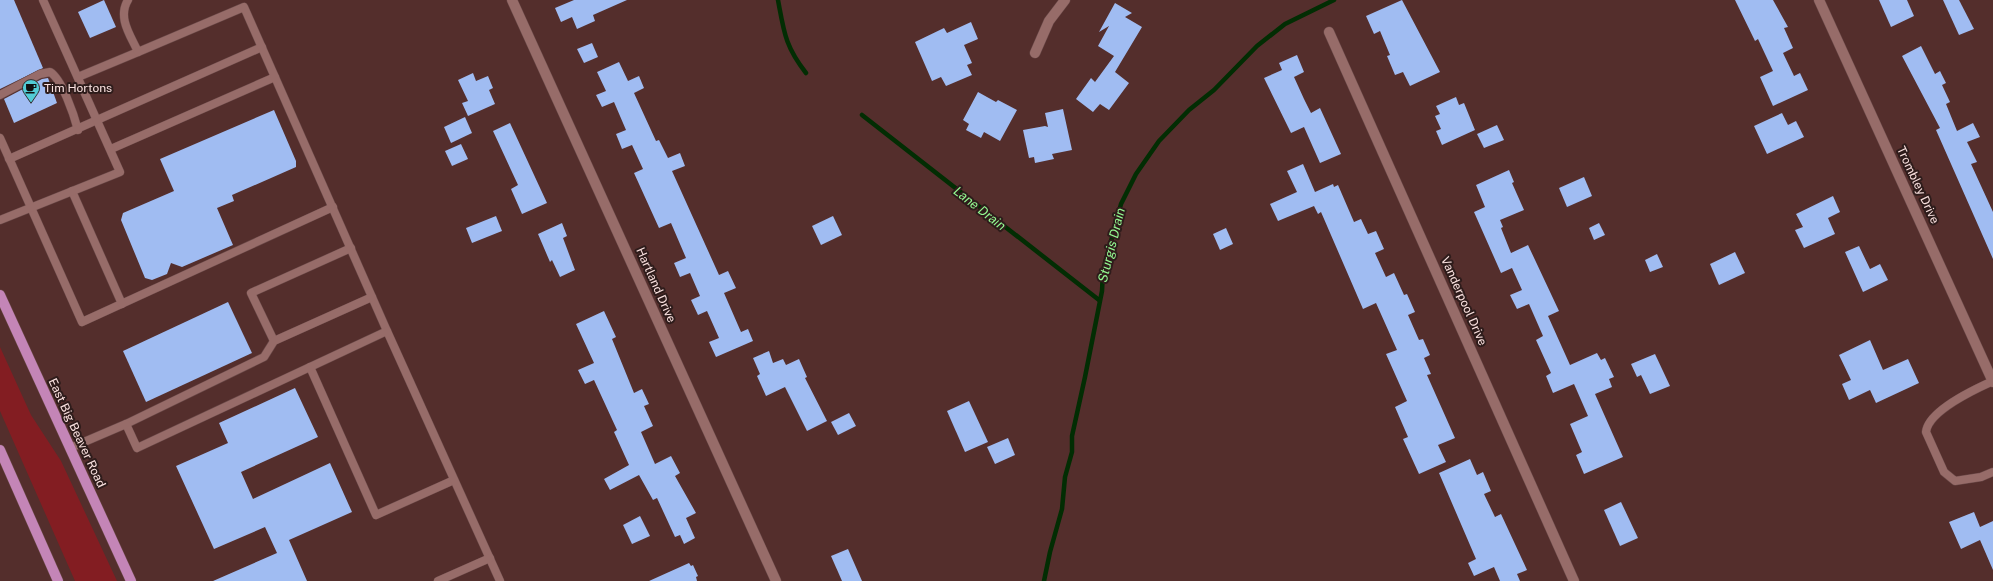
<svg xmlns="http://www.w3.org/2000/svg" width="1993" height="581" font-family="'Public Sans',sans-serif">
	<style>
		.green { fill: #831d22 }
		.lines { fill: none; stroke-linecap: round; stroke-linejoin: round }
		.stream { stroke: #022d03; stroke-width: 4.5 }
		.building { fill: #a0bcf2 }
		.lane-casing { stroke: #6b4a49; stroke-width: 9 }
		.street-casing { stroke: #6b4a49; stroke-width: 11 }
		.primary-casing { stroke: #6b4a49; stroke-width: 11 }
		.lane { stroke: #976c69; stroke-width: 8 }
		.street { stroke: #976c69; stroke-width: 10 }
		.primary { stroke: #c485b7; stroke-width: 10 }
		.labels { text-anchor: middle; stroke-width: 4; stroke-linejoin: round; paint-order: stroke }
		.poi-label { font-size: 12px; fill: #fbe2e0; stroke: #2e1c1b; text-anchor: start }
		.street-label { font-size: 12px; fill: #fbe2e0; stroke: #2e1c1b }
		.water-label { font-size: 13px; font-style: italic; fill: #94f991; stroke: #2e1c1b }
	</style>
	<rect width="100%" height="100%" fill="#542e2c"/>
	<path class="green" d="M0,347l31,68 30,46 56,120h-42l-75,-170z"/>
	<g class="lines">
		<g class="stream">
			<path d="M778,0c6,32 7,46 28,73"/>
			<path d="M862,115l237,185"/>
			<path d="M1044,581l6,-29 12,-43 3,-32 7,-25v-16l13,-59 17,-86 1,-20 18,-67 15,-30 23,-33 30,-31 25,-20 43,-44 28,-22 49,-24"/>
		</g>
	</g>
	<g class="building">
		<path d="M0,0h14l29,68 -43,21z"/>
		<path d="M104,0l12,27 -26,11 -12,-26z"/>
		<path d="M574,0h53l-34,15 2,6 -18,8 -5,-12 -11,5 -6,-14z"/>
		<path d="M1402,0l38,72 -30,14 -7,-14 -8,3 -8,-19 3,-1 -10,-24 -6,3 -8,-18z"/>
		<path d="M1735,0h38l15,27 -4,1 9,20 -10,5 11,23 6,-3 8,17 -35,16 -13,-29 13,-6 -15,-32 -3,2z"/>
		<path d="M1879,0h28l7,16 -23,11z"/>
		<path d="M1943,0h16l15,29 -15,6z"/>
		<path d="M1115,3l17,10 -7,4 17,10 -27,45 14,11 -20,27 -9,-6 -7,8 -17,-13 15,-21 4,4 19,-26 -16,-10 11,-20 -10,6z"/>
		<path d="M971,22l7,17 -14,6 8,18 -5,2 5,10 -26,11 -5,-9 -9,4 -17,-39 29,-14 3,5z"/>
		<path d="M592,43l6,14 -14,6 -7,-14z"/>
		<path d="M1921,46l14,28 5,-3 6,12 -4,2 8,17 -4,2 11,27 16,-8 7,14 -13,5 10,20 -6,2 22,48v47l-57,-129 4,-2 -38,-72z"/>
		<path d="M1297,55l7,17 -10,5 10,22 7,14 9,-5 21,46 -21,9 -16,-36 -13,6 -27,-55 18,-8 -3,-7z"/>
		<path d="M619,62l9,19 11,-5 5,12 -10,5 22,48 3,-1 9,18 12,-5 5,13 -13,5 47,104 9,-4 8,17 -12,5 17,39 7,-3 5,12 -37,16 -7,-15 10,-4 -12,-27 -9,4 -7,-15 9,-4 -10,-23 -10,4 -6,-14 12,-5 -15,-35 -12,5 -25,-55 9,-4 -11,-24 -10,4 -6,-15 10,-4 -12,-28 -12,5 -6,-12 10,-4 -9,-19z"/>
		<path d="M473,73l3,8 12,-5 5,12 -4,2 6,14 -27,12 -6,-13 6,-2 -10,-21z"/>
		<path d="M48,78l9,25 -43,20 -10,-24 38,-20z"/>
		<path d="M978,92l18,10 2,-2 19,10 -17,31 -16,-9 -3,6 -15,-8 3,-6 -6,-4z"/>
		<path d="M1456,97l3,8 5,-2 11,27 -33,15 -6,-14 5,-2 -6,-13 5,-2 -4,-8z"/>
		<path d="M1063,109l9,41 -20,4 2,5 -19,4 -1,-6 -5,1 -6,-28 22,-4 3,1 -3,-14z"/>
		<path d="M274,110l22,51v6l-64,28 2,6 -17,7 16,37 -51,22 -11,-4 -4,11 -15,6 -7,-2 -24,-58 2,-7 51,-22 -14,-32z"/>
		<path d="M1782,113l6,12 8,-4 8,16 -37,17 -13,-28z"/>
		<path d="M465,117l7,16 -21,10 -7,-16z"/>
		<path d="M510,123l37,80 -25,11 -11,-25 7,-4 -25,-54z"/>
		<path d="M1497,125l7,15 -20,8 -7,-14z"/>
		<path d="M461,144l7,15 -16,7 -7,-15z"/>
		<path d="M1303,164l12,28 18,-8 1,3 4,-2 16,37 7,-3 7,15 8,-3 8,18 -9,4 11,24 8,-4 10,22 3,-1 8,18 -7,3 11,25 4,-1 7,16 -6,3 7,16 -4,1 28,63 -17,7 8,17 -27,12 -16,-35 5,-2 -13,-30 12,-6 -21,-47 11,-4 -21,-47 -13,6 -42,-97 -3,2 -4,-8 -36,15 -8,-17 27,-12 -10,-21z"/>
		<path d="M1509,170l5,12 -2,1 12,27 -24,10 3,7 -2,1 10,25 17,-8 31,66 -11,5 22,49 27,-12 4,7 4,-2 9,19 -5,2 3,8 -17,7 28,63 -39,17 -8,-19 6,-3 -12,-28 18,-8 -14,-32 -21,9 -7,-17 5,-3 -15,-33 7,-4 -14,-32 -12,5 -7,-14 12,-5 -10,-22 -11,5 -27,-61 11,-5 -9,-22z"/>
		<path d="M1584,177l8,19 -25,11 -8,-19z"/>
		<path d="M1833,196l7,16 -12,6 7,16 -31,14 -9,-18 8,-3 -7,-13z"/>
		<path d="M496,216l6,15 -30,12 -6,-15z"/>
		<path d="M833,216l9,19 -21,10 -9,-19z"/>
		<path d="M562,223l5,13 -4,2 12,32 -15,7 -8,-17 -2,2 -12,-28z"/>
		<path d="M1599,223l6,12 -11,5 -5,-12z"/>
		<path d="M1226,228l7,16 -13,6 -7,-16z"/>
		<path d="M1859,246l11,23 10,-5 8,16 -25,12 -18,-40z"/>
		<path d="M1735,252l10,21 -26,12 -9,-21z"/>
		<path d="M1657,254l6,13 -13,5 -5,-12z"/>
		<path d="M228,302l24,51 -106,49 -23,-51z"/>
		<path d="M604,311l12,26 -4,2 22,54 8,-4 7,15 -5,2 9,20 -12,6 14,32 16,-8 9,17 -5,3 21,37 -10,5 9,20 -11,6 -4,-9 -5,2 -18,-39 -4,2 -14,-25 -29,15 -6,-11 25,-14 -15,-33 3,-2 -23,-50 -9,4 -7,-14 16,-7 -18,-39z"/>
		<path d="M1870,340l13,30 25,-11 11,24 -43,20 -6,-13 -21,10 -7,-16 9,-4 -12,-25z"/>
		<path d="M769,351l4,12 10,-4 3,6 13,-6 8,18 -2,1 22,43 -20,10 -22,-44 -19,9 -9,-20 3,-2 -7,-16z"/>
		<path d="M1655,354l15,32 -20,8 -9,-19 -4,2 -6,-13z"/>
		<path d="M295,388l23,49 -77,35 12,27 77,-36 22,49 -63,28 18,41h-94l64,-28 -12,-26 -51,22 -38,-83 52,-23 -9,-20z"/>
		<path d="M969,401l19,41 -23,10 -18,-41z"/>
		<path d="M849,413l7,13 -18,9 -7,-13z"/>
		<path d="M1008,438l7,17 -20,9 -8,-17z"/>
		<path d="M1470,459l7,16 6,-3 8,19 -7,3 11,23 6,-3 26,56 -10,4 3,7h-20l-6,-14 -20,9 -6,-13 8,-4 -37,-86z"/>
		<path d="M1621,502l17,36 -18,8 -16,-36z"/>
		<path d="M1974,512l6,15 13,-6v49l-13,-30 -19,9 -12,-27z"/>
		<path d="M640,516l10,20 -18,8 -9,-19z"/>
		<path d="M848,549l14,32h-20l-11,-25z"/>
		<path d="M689,563l2,3 2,-1 5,11 -2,1 1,4h-48z"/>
	</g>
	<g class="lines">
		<g class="lane-casing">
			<g id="lane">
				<path d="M78,77l60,-25"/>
				<path d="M0,95l40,-21 10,-2c12,7 24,43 28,58"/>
				<path d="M0,138l82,184 251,-115"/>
				<path d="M111,149l164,-72"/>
				<path d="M9,159l253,-112"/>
				<path d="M72,191l50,113"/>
				<path d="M0,220l120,-48 -77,-172"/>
				<path d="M372,297l15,34"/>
				<path d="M274,341l-23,-48 100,-45"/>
				<path d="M310,367l66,148 78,-35"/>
				<path d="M1993,381c-18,8 -65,30 -67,51l18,40 11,9 26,-4 12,-5"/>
				<path d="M126,424l138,-67 10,-16 98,-44 -128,-290 -106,45c-7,-16 -21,-34 -10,-52"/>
				<path d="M70,448l56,-24 11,24 250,-117 113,250"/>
				<path d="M438,581l52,-23"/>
			</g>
		</g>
		<g class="street-casing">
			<g id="street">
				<path d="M512,0l264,581"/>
				<path d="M1819,0l174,382"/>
				<path d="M1329,32l245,549"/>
				<path d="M1035,53l14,-32 16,-21"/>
			</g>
		</g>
		<g class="primary-casing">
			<g id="primary">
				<path d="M0,295l131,286"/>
				<path d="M0,450l58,131"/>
			</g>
		</g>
		<use href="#lane" class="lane"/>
		<use href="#street" class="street"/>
		<use href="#primary" class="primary"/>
	</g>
	<defs>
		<g id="cafe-pin" transform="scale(0.9)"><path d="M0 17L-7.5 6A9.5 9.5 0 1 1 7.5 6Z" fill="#52ccd6" stroke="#2e1c1b"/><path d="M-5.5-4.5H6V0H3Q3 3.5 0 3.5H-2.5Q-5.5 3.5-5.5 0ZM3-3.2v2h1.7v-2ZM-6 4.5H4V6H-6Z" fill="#111"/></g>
	</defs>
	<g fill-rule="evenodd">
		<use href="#cafe-pin" x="31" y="88"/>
	</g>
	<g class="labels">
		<g class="poi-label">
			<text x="44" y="92">Tim Hortons</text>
		</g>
		<g class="street-label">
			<text transform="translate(1918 185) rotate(65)" y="4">Trombley Drive</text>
			<text transform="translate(656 285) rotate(66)" y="4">Hartland Drive</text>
			<text transform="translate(1464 301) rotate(66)" y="4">Vanderpool Drive</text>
			<text transform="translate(77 433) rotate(65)" y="4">East Big Beaver Road</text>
		</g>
		<g class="water-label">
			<text transform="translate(980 208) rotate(38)" y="5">Lane Drain</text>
			<text transform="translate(1111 245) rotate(-76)" y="5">Sturgis Drain</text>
		</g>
	</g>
</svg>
